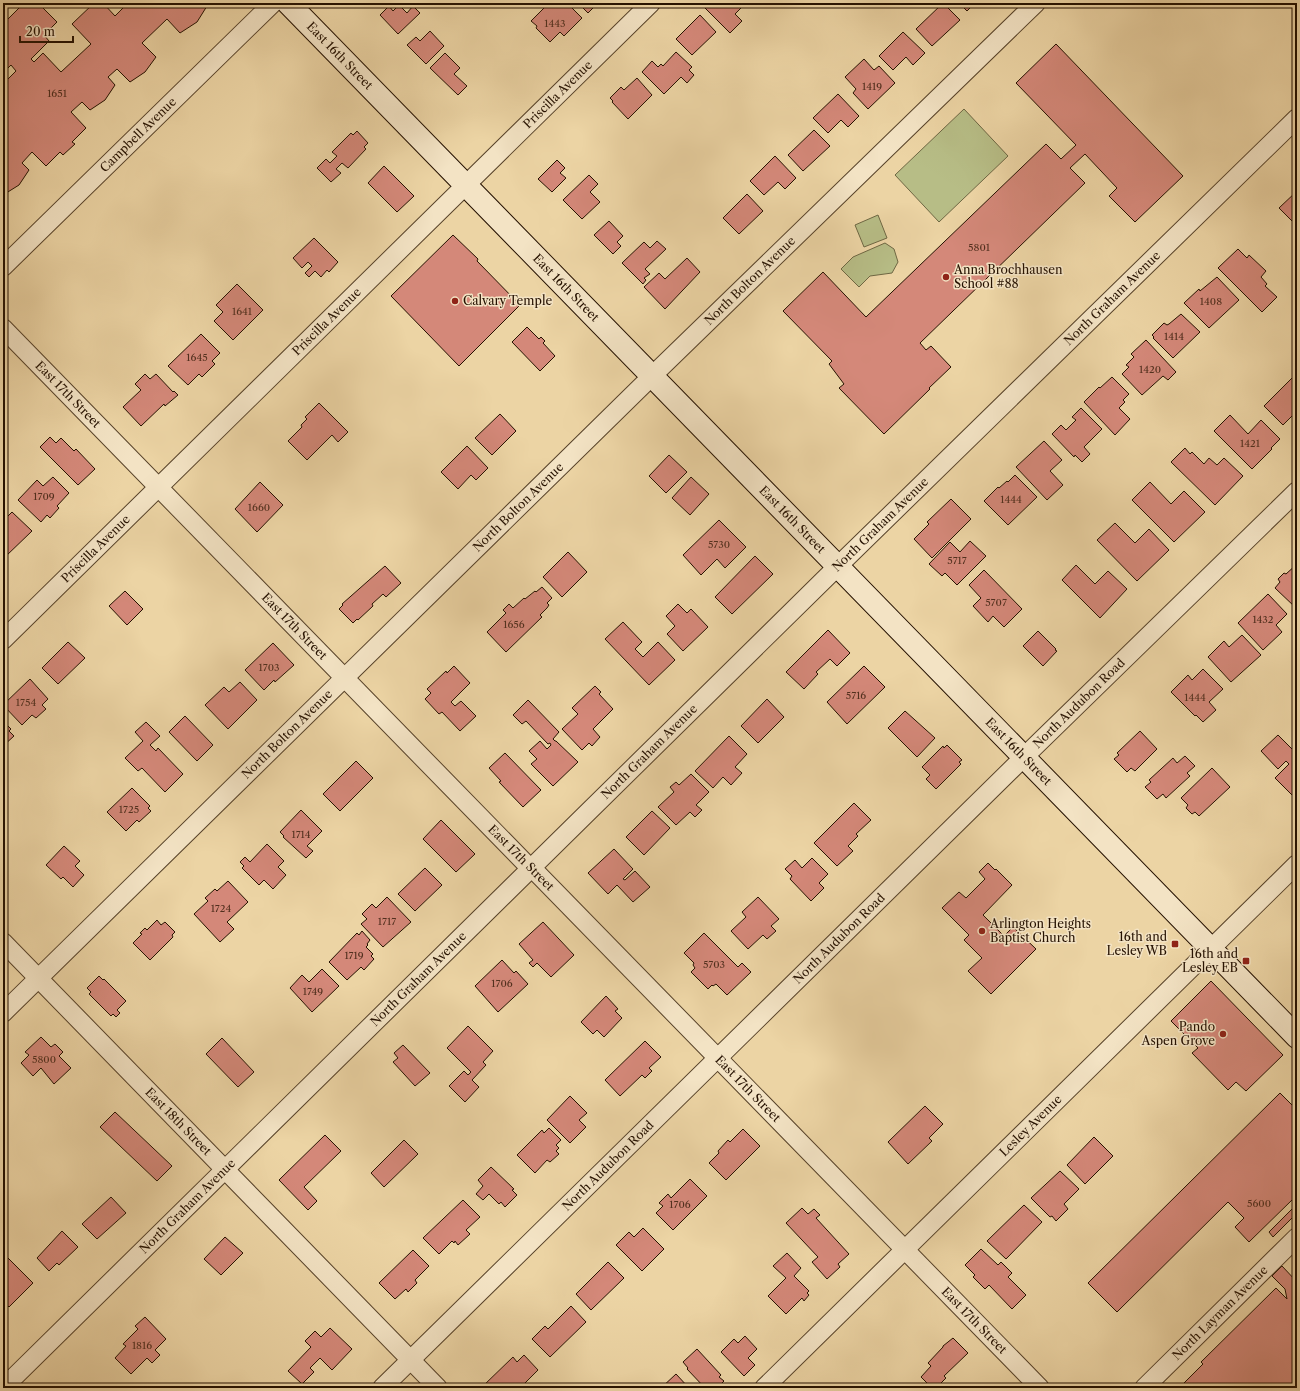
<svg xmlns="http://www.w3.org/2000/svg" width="1300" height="1391" font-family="'Libre Caslon Text',serif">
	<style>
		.green { fill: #b7bd86; stroke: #6e6743 }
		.building { fill: #d48879; stroke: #251100 }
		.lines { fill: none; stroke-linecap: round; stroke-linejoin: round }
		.minor-casing { stroke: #574229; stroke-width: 20 }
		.secondary-casing { stroke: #251100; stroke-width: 24 }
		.minor { stroke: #f3e3c4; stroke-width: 18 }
		.secondary { stroke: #f3e3c4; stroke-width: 22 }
		.poi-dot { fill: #8f2418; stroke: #f3e3c4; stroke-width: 1.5 }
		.labels { text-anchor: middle; stroke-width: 3; stroke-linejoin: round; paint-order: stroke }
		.number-label { font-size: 10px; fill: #512f1e }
		.street-label { font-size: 12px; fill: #251100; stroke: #f3e3c4 }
		.poi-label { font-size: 12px; fill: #251100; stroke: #f3e3c4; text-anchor: start }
	</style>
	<rect width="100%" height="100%" fill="#ecd4a4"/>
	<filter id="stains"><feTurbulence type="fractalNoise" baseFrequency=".005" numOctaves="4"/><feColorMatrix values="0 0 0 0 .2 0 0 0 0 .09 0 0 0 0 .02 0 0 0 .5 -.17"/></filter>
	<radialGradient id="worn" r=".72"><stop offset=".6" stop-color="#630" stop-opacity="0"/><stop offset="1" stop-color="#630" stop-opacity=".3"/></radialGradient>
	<g class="green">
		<path d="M964,109l44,47 -69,66 -44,-47z"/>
		<path d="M878,215l9,23 -23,9 -9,-22z"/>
		<path d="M885,243l9,6 4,13 -6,11 -22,3 -11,11 -18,-18 12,-12z"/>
	</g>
	<g class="building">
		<path d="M24,3h14l19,19 -13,13 5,6 -18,18 3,3 9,-9 18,19 30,-28 -19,-20 22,-21h9l12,13 13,-13h76l3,3 -10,16 -17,11 -13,-14 -25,24 14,14 -11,15 -15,10 -13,-13 -9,8 7,8 -10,15 -15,10 -8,-8 -11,10 15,16 -14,14 3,2 -12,11 -3,-3 -14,14 -14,-14 -10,11 7,7 -10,15 -16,10v-65l3,-3 -3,-4v-39l13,-13 -5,-6 -8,8v-54l2,3z"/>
		<path d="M549,3h18l15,15 -18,18 -4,-4 -10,10 -14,-14 1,-2 -6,-5z"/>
		<path d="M578,3h20l-10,10z"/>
		<path d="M711,3h35l-11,11 7,7 -12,12 -25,-25z"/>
		<path d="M943,3l17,17 -28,26 -16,-17z"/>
		<path d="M959,3h16l-8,8z"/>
		<path d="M399,5l8,8 6,-7 7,7 -22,21 -18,-19 9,-9 4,5z"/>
		<path d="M700,15l16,17 -24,23 -16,-16z"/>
		<path d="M430,31l14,15 -18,18 -19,-19 9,-8 4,4z"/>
		<path d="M903,32l22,21 -12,12 -7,-8 -13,13 -14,-14z"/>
		<path d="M1056,44l127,132 -48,46 -26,-26 8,-8 -32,-34 -15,14 15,15 -165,160 6,7 5,-4 20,21 -22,21 1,1 -46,45 -45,-46 5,-4 -15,-20 3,-3 -49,-50 40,-39 43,45 180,-173 15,15 15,-14 -60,-62z"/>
		<path d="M676,52l16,15 -3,3 5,5 -7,8 -6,-6 -17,17 -22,-22 10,-11 6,6 3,-3 2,2z"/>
		<path d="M445,53l15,15 -6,6 13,12 -9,9 -28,-27z"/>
		<path d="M864,59l10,11 5,-4 16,17 -27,26 -15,-16 3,-4 -11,-12z"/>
		<path d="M637,78l15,17 -24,24 -16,-17 1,-1 -3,-3 11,-11 3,3z"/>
		<path d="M838,94l21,22 -11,11 -7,-7 -13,13 -15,-15z"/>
		<path d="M814,130l16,16 -27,25 -15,-16z"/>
		<path d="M357,131l11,12 -4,4 2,2 -18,19 -6,-5 -6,6 5,4 -10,9 -14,-14 9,-9 4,4 7,-7 -5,-4 19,-19 2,2z"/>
		<path d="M775,156l21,22 -11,11 -7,-7 -14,13 -14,-14z"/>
		<path d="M557,160l8,8 -5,5 6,5 -14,14 -14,-13z"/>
		<path d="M384,166l30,30 -17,16 -29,-29z"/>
		<path d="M589,175l9,9 -8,8 10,10 -18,17 -19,-19z"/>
		<path d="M1297,191v35l-18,-18z"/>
		<path d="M747,194l16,17 -24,23 -16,-16z"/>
		<path d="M609,221l14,15 -6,6 4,4 -8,8 -19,-19z"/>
		<path d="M453,235l25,24 -1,2 43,44 -61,61 -68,-70z"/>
		<path d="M314,238l24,24 -9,10 -2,-2 -6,7 -6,-6 -6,6 -4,-4 7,-7 -4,-4 -6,6 -9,-10z"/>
		<path d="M657,241l9,8 -21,20 5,5 -6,4 2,2 -3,4 -21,-21 22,-21 6,6z"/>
		<path d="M1238,249l9,9 2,-3 17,16 -5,6 6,7 -2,2 12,11 -15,15 -44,-44z"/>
		<path d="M687,258l13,14 -35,37 -21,-22 15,-14 6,6z"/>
		<path d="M1217,277l22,23 -30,28 -25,-25 15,-14 1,2z"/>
		<path d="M237,284l26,26 -30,30 -19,-19 9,-9 -7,-7z"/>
		<path d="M1181,314l19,18 -27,26 -20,-20 1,-1 -2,-2 12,-12 3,2 2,-1z"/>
		<path d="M527,327l12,12 2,-2 4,4 -2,2 12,13 -15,15 -28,-29z"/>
		<path d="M201,334l19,19 -8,8 3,3 -13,13 -3,-3 -11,11 -20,-19z"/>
		<path d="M1146,340l30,32 -8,8 -5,-4 -21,19 -20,-21 7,-7 -3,-2 8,-8 -3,-3z"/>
		<path d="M145,374l5,5 6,-5 17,18 1,-1 4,4 -13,11 -1,-2 -23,22 -18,-19 18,-17 -6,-6z"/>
		<path d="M1294,376l3,3v32l-14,14 -19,-19z"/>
		<path d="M1112,377l17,17 -6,6 2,2 -6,6 11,11 -15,16 -31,-33 15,-15 1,1z"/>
		<path d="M319,403l29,29 -10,10 -6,-7 -25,25 -19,-19 14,-14 -1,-2 6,-6 -2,-2z"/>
		<path d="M1081,408l21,21 -18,18 6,7 -8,8 -7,-7 -1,2 -22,-23 9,-9 5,5 10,-10 -4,-3z"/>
		<path d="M500,414l16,17 -24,24 -17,-17z"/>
		<path d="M1230,415l18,19 13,-14 19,19 -9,9 1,1 -20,20 -38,-38z"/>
		<path d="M50,437l6,6 5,-5 13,13 2,-2 19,20 -17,16 -38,-38z"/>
		<path d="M1044,441l18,19 -12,11 13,14 -16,15 -31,-33z"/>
		<path d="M467,446l21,22 -12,12 -5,-5 -13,14 -17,-17z"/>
		<path d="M1185,448l5,6 2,-2 12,12 5,-6 8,7 7,-7 19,18 -28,29 -44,-43z"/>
		<path d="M669,455l18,17 -21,21 -17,-17z"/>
		<path d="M1015,475l22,22 -29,28 -24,-24 14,-14 1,1 8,-7 1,1z"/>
		<path d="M53,477l16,16 -12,13 2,2 -9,10 -3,-3 -6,7 -23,-22 19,-20 6,6z"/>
		<path d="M691,477l18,17 -19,21 -18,-17z"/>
		<path d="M260,482l23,23 -26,27 -22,-23z"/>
		<path d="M1150,482l21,22 13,-13 21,21 -31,30 -42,-42z"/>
		<path d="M951,499l20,20 -39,39 -18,-19 15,-15 -2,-2z"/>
		<path d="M12,512l20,19 -27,26 -2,-2v-34z"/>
		<path d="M719,520l27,27 -21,21 -8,-9 -16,16 -18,-20z"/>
		<path d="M1115,523l20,20 14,-14 20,21 -32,31 -40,-41z"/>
		<path d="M970,541l16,15 -29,29 -12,-12 -3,3 -13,-12 21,-22 10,10z"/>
		<path d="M568,552l19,20 -25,25 -19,-20z"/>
		<path d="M755,556l18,18 -41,40 -17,-17z"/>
		<path d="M1297,564v43l-1,1 -21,-20 5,-6 -2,-3 6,-6 2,1z"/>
		<path d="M1076,565l19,19 13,-13 19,18 -27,29 -38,-38z"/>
		<path d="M385,566l16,17 -15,14 -3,-3 -11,10 1,2 -15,14 -1,-1 -4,4 -14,-14 4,-4 -1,-1z"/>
		<path d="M984,570l38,39 -18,18 -11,-11 -5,6 -15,-16 8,-8 -12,-13z"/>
		<path d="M542,587l10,11 -5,5 2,2 -2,3 -7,7 2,2 -36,35 -19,-20 19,-19 -3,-3 6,-6 4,4 11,-10 1,1 10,-8 1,1z"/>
		<path d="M125,591l18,18 -16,16 -18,-19z"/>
		<path d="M1268,594l19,20 -11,11 6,7 -19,18 -25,-27z"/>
		<path d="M678,604l9,9 4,-4 17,18 -25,24 -16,-17 8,-8 -9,-10z"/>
		<path d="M623,622l19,20 -7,7 8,8 15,-15 17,18 -26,25 -44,-46z"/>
		<path d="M828,630l22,23 -13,13 -7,-7 -14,13 2,2 -14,15 -18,-17z"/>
		<path d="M1038,631l18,18 -1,1 2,1 -14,15 -20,-20z"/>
		<path d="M1242,635l19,20 -30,27 -23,-25 16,-16 5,6z"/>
		<path d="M68,642l17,16 -27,26 -16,-16z"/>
		<path d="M273,643l21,22 -19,17 -1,-2 -10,10 -19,-20z"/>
		<path d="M454,666l16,17 -19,19 4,4 6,-5 15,15 -16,15 -18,-19 -3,2 -14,-15 6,-6 -4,-4 19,-18 1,2z"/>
		<path d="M864,666l21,21 -38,37 -20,-22z"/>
		<path d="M1203,669l20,20 -14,13 7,8 -13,12 -7,-7 -1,1 -24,-24 17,-17 4,5z"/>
		<path d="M30,679l18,20 -6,6 4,4 -10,9 -4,-3 -10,10 -19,-20z"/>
		<path d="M240,682l17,18 -29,29 -23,-24 19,-18 5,5z"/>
		<path d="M595,686l6,6 -2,2 14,15 -20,20 7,8 -8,9 -3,-3 -7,7 -20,-21 16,-15 -6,-6z"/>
		<path d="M767,699l17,18 -26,26 -17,-17z"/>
		<path d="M528,700l31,32 -6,7 2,2h1l22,21 -25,24 -22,-22 6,-5 -8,-8 11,-10 7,8 4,-4 -1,-2 -2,1 -22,-23 -4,3 -9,-9z"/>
		<path d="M905,711l30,27 -18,19 -29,-29z"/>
		<path d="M185,716l28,29 -16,16 -28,-29z"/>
		<path d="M3,721l8,8 -2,2 5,5 -11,10 5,5 -5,5z"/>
		<path d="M146,722l14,14 -10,9 6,6 2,-3 25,26 -18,18 -23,-24 -4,3 -13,-13 18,-17 -8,-9z"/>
		<path d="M1140,731l17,18 -22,22 -4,-3 -4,4 -13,-13 5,-4 -2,-2z"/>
		<path d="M1278,735l19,19v42l-2,2 -20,-20 14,-14 -3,-3 -8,8 -17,-18z"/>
		<path d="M729,736l18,18 -12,13 7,6 -11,12 -8,-8 -10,11 -18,-17z"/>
		<path d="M947,745l15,15 -3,2 2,2 -25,25 -10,-10 4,-4 -8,-8 21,-21 1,2z"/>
		<path d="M505,753l36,37 -18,17 -24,-25 2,-1 -12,-13z"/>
		<path d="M1185,756l10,10 -8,7 3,3 -24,22 -3,-4 -6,5 -12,-12 6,-5 -2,-2 24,-22 4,5z"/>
		<path d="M356,761l17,17 -33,33 -17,-17z"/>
		<path d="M1212,768l18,19 -31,29 -4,-4 -3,2 -6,-6 2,-3 -7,-7z"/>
		<path d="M691,774l18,18 -13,13 6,5 -7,7 -5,-5 -14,13 -18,-18 16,-15 -4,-5 6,-5 3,3z"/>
		<path d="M132,788l18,18 -2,2 3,3 -12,11 -2,-2 -11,11 -19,-19z"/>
		<path d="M854,803l17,17 -15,14 2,2 -10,10 5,5 -16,15 -23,-23z"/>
		<path d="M301,810l21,21 -15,15 6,5 -7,7 -23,-21 1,-1 -4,-4z"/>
		<path d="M652,811l18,17 -26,27 -18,-18z"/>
		<path d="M441,820l34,34 -19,18 -33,-33z"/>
		<path d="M267,844l17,17 -6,6 8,8 -13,14 -9,-9 -5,5 -17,-17 2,-2 -4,-4 5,-5 5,5z"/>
		<path d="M64,846l16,15 -5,5 9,9 -11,12 -10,-10 -2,2 -15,-14z"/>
		<path d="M614,849l19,20 -10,10 2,1 10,-9 15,16 -17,15 -16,-17 -9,9 -20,-21z"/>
		<path d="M812,858l16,16 -9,9 5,5 -13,13 -21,-22 2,-3 -7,-7 10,-9 7,8z"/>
		<path d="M988,863l7,7 1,-1 16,16 -29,30 21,21 9,-9 23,22 -45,45 -23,-23 14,-13 -18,-18 5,-5 -27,-27 17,-16 7,6 19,-19 -6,-7z"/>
		<path d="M425,868l17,17 -27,26 -17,-17z"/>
		<path d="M228,881l20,21 -21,20 7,7 -14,13 -26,-28 14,-13 -3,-3 10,-9 2,2z"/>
		<path d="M387,897l24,25 -28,25 -22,-23 6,-5 -5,-5 10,-10 4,4z"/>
		<path d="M758,897l21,22 -8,7 5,5 -9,8 -4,-4 -15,14 -17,-18 15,-14 -4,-5z"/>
		<path d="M157,920l4,5 4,-3 10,10 -3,3 1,2 -23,23 -17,-17 9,-9 -2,-1 5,-5 2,2z"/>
		<path d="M543,922l31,33 -23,22 -14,-14 -4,4 -4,-4 4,-3 -14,-16z"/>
		<path d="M362,931l8,9 -3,4 1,1 -2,2 7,7 -2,2 3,3 -10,11 -3,-3 -14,13 -18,-18 28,-29 2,2z"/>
		<path d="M704,933l34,34 4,-4 9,9 -24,23 -11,-11 -3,2 -1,-1 -4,4 -17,-17 4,-4 -2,-3 1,-2 -10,-10z"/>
		<path d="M502,960l12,13 2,-2 12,13 -30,28 -23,-26z"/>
		<path d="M322,969l17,17 -27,26 -22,-24 12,-13 7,7z"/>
		<path d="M99,976l4,4 1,-1 22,22 -9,9 3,3 -4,4 -3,-3 -2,2 -22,-22 2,-2 -4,-4z"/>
		<path d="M1211,981l72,74 -37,36 -10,-9 -8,8 -36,-37 6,-5 -27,-27z"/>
		<path d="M606,996l12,13 -3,2 7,7 -18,19 -7,-7 -4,4 -12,-12z"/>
		<path d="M468,1026l25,25 -10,11 3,3 -14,15 7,7 -14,15 -16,-16 15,-15 4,4 3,-3 -24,-24z"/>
		<path d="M41,1037l10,10 4,-3 8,8 -4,4 12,12 -17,16 -13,-16 -8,8 -12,-13 8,-8 -4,-3z"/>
		<path d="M222,1038l32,34 -16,15 -32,-33z"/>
		<path d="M645,1041l16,16 -12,11 3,3 -7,7 -3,-3 -22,21 -15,-16z"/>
		<path d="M403,1045l27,28 -15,13 -22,-24 5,-4 -4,-5z"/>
		<path d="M1280,1093l16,16 1,-1v105l-24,24 -4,-5 28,-28 -5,-4 -43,42 -14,-15 9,-9 -16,-16 -111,110 -29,-29z"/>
		<path d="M570,1096l17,17 -8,7 7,7 -16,16 -23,-23z"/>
		<path d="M925,1106l18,18 -14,14 3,3 -24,23 -20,-22z"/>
		<path d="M115,1112l57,54 -15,15 -57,-54z"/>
		<path d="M549,1128l12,12 -5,5 3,3 -3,3 3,3 -9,8 -3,-2 -12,13 -18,-18 25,-25 2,3z"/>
		<path d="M743,1129l17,17 -34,34 -17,-17 10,-10 -1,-2 10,-11 2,2z"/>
		<path d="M325,1135l16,16 -37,36 13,14 -9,9 -29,-30z"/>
		<path d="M1094,1137l19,19 -28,28 -18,-19z"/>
		<path d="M404,1140l14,14 -34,33 -13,-14z"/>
		<path d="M491,1167l23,22 -2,1 5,5 -12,12 -4,-5 -2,2 -10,-10 -6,6 -7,-6 7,-8 -5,-6z"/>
		<path d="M1060,1171l19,18 -15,15 4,5 -12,12 -4,-5 -2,1 -19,-19z"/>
		<path d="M690,1179l17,17 -34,34 -17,-17 7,-7 -4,-3 9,-9 3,4z"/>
		<path d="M111,1197l15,16 -29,26 -15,-15z"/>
		<path d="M463,1200l17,17 -14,13 4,4 -12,11 -3,-4 -1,2 -2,-2 -13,13 -16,-16z"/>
		<path d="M1024,1205l18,17 -36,37 -19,-18z"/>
		<path d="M802,1208l6,6 6,-5 6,6 -4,3 33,36 -11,10 2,3 -13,12 -15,-17 6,-5 -32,-34z"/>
		<path d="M643,1228l21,21 -22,22 -26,-26 13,-13 5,5z"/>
		<path d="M62,1231l16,16 -19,18 -2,-2 -8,8 -12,-13z"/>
		<path d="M225,1237l18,16 -22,22 -17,-16z"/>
		<path d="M981,1249l17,16 3,-3 11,11 -4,4 18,18 -14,14 -23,-24 -4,4 -12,-12 2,-2 -10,-10z"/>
		<path d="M413,1250l16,16 -14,14 2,3 -9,9 -2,-3 -11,10 -16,-16z"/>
		<path d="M787,1253l14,15 -7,8 15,15 -2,2 2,2 -5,6 -2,-3 -16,16 -18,-18 18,-18 -13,-12z"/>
		<path d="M7,1257l26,26 -24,24 -6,-6v-40z"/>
		<path d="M608,1262l16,16 -33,32 -15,-16z"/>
		<path d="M1282,1266l15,16v106h-118l24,-24 -2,-2 75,-74 11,11 -2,-10 -13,-13z"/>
		<path d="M571,1306l15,16 -36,35 -18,-18 13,-13 3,3z"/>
		<path d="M145,1317l21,22 -11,11 5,5 -8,8 -5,-5 -16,16 -16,-16 11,-12 -3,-2 15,-15 -3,-3z"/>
		<path d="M330,1328l22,21 -20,21 -12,-12 -10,10 4,4 -12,12 -14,-13 23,-24 -6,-6 10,-10 6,6z"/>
		<path d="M745,1336l12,13 -9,9 7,7 -11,11 -23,-24 13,-13 4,4z"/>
		<path d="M953,1338l15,15 -24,23 2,2 -10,10h-4l-11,-11 10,-11 -3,-3 15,-16v-1z"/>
		<path d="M697,1349l24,26 -2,2 5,4 -7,7h-12l-18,-19 1,-1 -5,-6z"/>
		<path d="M524,1355l14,15 -18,18h-36l-1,-2 30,-29 4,5z"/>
		<path d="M676,1374l13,14h-28z"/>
	</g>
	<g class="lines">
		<g class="minor-casing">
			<g id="minor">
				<path id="s1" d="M3,267l270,-264"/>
				<path id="s2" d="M3,328l528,541 3,1 506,518"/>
				<path id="s3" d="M3,640l648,-637"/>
				<path id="s4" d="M3,942l435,446"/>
				<path id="s5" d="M3,1013l649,-637 384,-373"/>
				<path id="s6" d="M3,1388l835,-822 459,-448"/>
				<path id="s7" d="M382,1388l642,-631 273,-266"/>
				<path id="s8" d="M764,1388l533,-524"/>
				<path id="s9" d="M1144,1388l153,-151"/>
			</g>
		</g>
		<g class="secondary-casing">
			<g id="secondary">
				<path id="s10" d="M288,3l1009,1034"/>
			</g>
		</g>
		<use href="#minor" class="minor"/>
		<use href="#secondary" class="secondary"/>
	</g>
	<g class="poi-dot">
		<circle cx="946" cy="277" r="4"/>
		<circle cx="455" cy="301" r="4"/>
		<circle cx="982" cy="931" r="4"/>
		<rect x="1171" y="940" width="8" height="8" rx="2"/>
		<rect x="1242" y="957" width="8" height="8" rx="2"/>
		<circle cx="1223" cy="1034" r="4"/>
	</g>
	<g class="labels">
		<g class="number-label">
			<text x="555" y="27">1443</text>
			<text x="872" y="90">1419</text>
			<text x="57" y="97">1651</text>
			<text x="979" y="251">5801</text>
			<text x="1211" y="305">1408</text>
			<text x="242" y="315">1641</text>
			<text x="1174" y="340">1414</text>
			<text x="197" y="361">1645</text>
			<text x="1150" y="373">1420</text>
			<text x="1250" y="447">1421</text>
			<text x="44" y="500">1709</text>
			<text x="1011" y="503">1444</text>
			<text x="259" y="511">1660</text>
			<text x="719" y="548">5730</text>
			<text x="957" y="564">5717</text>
			<text x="996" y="606">5707</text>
			<text x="1263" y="623">1432</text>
			<text x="514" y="628">1656</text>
			<text x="269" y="671">1703</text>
			<text x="856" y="699">5716</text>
			<text x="1195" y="701">1444</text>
			<text x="26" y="706">1754</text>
			<text x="129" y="813">1725</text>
			<text x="301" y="838">1714</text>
			<text x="221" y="912">1724</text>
			<text x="387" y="925">1717</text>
			<text x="354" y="959">1719</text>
			<text x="714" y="968">5703</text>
			<text x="502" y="987">1706</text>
			<text x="313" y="995">1749</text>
			<text x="44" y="1063">5800</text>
			<text x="1259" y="1207">5600</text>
			<text x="680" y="1208">1706</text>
			<text x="142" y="1349">1816</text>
		</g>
		<g class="street-label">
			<text dy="4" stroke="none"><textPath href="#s10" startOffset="74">East 16th Street</textPath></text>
			<text dy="4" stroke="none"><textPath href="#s3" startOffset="778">Priscilla Avenue</textPath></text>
			<text dy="4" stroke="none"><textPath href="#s1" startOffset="189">Campbell Avenue</textPath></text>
			<text dy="4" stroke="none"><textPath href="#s5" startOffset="1046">North Bolton Avenue</textPath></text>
			<text dy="4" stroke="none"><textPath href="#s10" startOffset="398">East 16th Street</textPath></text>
			<text dy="4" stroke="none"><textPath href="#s6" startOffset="1555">North Graham Avenue</textPath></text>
			<text dy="4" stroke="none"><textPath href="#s3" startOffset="454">Priscilla Avenue</textPath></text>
			<text dy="4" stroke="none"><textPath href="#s2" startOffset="93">East 17th Street</textPath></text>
			<text dy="4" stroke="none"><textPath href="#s5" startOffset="722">North Bolton Avenue</textPath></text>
			<text dy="4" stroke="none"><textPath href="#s10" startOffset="722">East 16th Street</textPath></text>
			<text dy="4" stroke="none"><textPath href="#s6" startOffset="1231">North Graham Avenue</textPath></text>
			<text dy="4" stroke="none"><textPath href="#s3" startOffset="130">Priscilla Avenue</textPath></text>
			<text dy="4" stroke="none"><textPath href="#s2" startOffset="417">East 17th Street</textPath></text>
			<text dy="4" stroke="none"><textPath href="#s7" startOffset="977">North Audubon Road</textPath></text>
			<text dy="4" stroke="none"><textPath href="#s5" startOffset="398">North Bolton Avenue</textPath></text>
			<text dy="4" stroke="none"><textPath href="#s10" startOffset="1046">East 16th Street</textPath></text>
			<text dy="4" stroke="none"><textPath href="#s6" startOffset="907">North Graham Avenue</textPath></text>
			<text transform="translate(521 858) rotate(45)" y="4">East 17th Street</text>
			<text dy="4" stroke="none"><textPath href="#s7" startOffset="641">North Audubon Road</textPath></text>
			<text dy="4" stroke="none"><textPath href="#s6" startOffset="583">North Graham Avenue</textPath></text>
			<text dy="4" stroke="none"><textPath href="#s2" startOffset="1065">East 17th Street</textPath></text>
			<text dy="4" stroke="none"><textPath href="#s4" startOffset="251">East 18th Street</textPath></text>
			<text dy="4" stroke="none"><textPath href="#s8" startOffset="374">Lesley Avenue</textPath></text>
			<text dy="4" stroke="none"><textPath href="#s7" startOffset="317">North Audubon Road</textPath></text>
			<text dy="4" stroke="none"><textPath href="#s6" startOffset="259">North Graham Avenue</textPath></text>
			<text dy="4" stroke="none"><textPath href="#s9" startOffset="107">North Layman Avenue</textPath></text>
			<text dy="4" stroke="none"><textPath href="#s2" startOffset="1389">East 17th Street</textPath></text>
		</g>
		<g class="poi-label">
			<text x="954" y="274">Anna Brochhausen<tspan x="954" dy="14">School #88</tspan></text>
			<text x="463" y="305">Calvary Temple</text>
			<text x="990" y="928">Arlington Heights<tspan x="990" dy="14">Baptist Church</tspan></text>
			<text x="1167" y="941" text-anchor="end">16th and<tspan x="1167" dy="14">Lesley WB</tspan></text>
			<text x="1238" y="958" text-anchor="end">16th and<tspan x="1238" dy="14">Lesley EB</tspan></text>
			<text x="1215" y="1031" text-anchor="end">Pando<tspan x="1215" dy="14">Aspen Grove</tspan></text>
		</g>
	</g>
	<rect width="1300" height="1391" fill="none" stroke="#ecd4a4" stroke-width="16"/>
	<rect x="4" y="4" width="1292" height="1383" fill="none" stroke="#251100" stroke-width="2"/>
	<rect x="8" y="8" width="1284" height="1375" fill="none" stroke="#251100"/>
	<path d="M20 36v6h53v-6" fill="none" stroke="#251100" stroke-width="2"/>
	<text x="26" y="36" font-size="12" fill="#251100" stroke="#f3e3c4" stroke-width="3" paint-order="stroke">20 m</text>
	<rect width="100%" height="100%" filter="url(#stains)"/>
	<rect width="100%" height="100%" fill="url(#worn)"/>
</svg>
